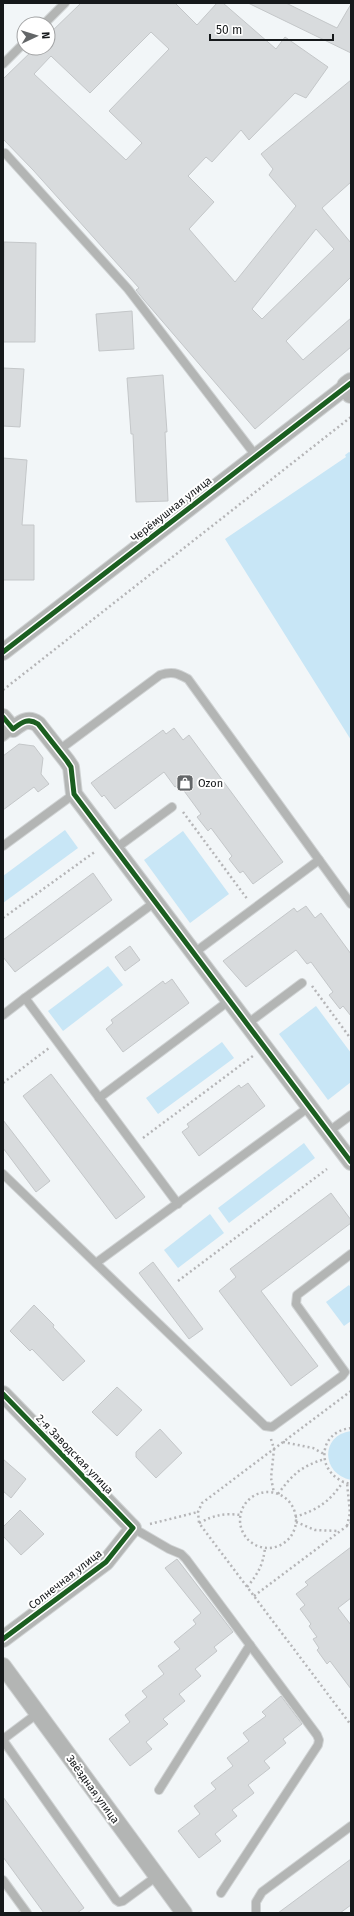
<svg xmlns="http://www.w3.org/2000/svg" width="354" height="1916" font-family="'Fira Sans',sans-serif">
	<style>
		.green { fill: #c8e6f6 }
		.building { fill: #d8dbdd; stroke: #c4c7c9; fill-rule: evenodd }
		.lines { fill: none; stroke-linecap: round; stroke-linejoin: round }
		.service-casing { stroke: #d0d3d4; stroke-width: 10 }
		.minor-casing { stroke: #d0d3d4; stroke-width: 18 }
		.tertiary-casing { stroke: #d0d3d4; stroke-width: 22 }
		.path { stroke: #b5b5b7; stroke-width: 2.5; stroke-dasharray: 2 3; stroke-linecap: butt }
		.service { stroke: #b3b5b4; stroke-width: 8 }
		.minor { stroke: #b3b5b4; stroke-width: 16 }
		.tertiary { stroke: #b3b5b4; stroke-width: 20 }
		.cycleway-casing { stroke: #fff; stroke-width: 8 }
		.cycleway { stroke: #1b5e20; stroke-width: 5 }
		.labels { text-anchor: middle; stroke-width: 4; stroke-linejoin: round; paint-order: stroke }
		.street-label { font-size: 11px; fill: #16191b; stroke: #fff }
		.poi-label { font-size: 11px; fill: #16191b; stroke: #fff; text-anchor: start }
	</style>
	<rect width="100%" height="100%" fill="#f2f6f8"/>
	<g class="green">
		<path d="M349,452l2,1v287l-126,-201 121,-82 -1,-2z"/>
		<path d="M65,830l13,18 -75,55v-27z"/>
		<path d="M183,831l46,63 -39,29 -46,-63z"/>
		<path d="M108,966l15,19 -60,46 -15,-20z"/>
		<path d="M316,1006l35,47v29l-23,18 -49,-66z"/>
		<path d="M222,1042l12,16 -76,56 -12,-16z"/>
		<path d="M304,1143l11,15 -86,65 -11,-15z"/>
		<path d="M210,1214l14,19 -46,35 -14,-18z"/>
		<path d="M349,1285l2,3v33l-7,5 -18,-24z"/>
		<path d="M351,1431v49c-30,-6 -31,-45 0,-49z"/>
	</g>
	<g class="building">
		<path d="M81,3h94l22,22 20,-22h6l53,46 9,-12 43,30 -22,31 -11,-5 -46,47 -8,-10 -29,32 -6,-5 -18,19 26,26 -25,27 46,53 61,-76 -27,-31 4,-6 -12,-15 90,-74v102l-29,26 29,35v34l-65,64 17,19 48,-42v29l-96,82 -111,-129 -8,-10 3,-2 -106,-118 -30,-31v-60l32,-31h13v-13zM151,32l18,17 -60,62 33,32 -16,17 -92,-86 17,-18 39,37zM316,229l18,20 -72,70 -10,-10z"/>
		<path d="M248,3h38l51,25 14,-24v49z"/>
		<path d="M4,242l32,1 -1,99h-32z"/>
		<path d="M132,311l2,38 -35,2 -3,-37z"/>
		<path d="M3,368l21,1 -4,58 -17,-1z"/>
		<path d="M163,375l4,57h-2l3,69 -32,1 -3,-68h-2l-4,-56z"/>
		<path d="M3,458l24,2 -5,65h12v55h-31z"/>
		<path d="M174,728l9,12 6,-5 94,127 -30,22 -10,-13 -3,2 -11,-14 3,-3 -21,-28 -3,3 -11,-14 4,-3 -22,-30 -4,3 -11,-15 -49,37 -11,-14 -2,2 -11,-14 72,-53 3,4z"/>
		<path d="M19,744l15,2 9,12 -2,16 8,10 -11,8 -4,-5 -31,23v-54z"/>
		<path d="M93,873l19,27 -97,72 -12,-15v-17z"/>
		<path d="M306,906l9,12 6,-5 30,41v62l-8,-10 -3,3 -11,-14 4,-3 -22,-30 -4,2 -11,-14 -50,37 -23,-26 71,-53 3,4z"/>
		<path d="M130,946l10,14 -15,11 -10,-14z"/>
		<path d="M172,979l17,24 -66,49 -17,-23 7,-6 -2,-3 52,-39 2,3z"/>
		<path d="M51,1074l94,123 -29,22 -93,-123z"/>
		<path d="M248,1083l17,23 -66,50 -17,-24 7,-5 -2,-3 52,-39 2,3z"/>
		<path d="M3,1120l47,61 -14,11 -33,-44z"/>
		<path d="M331,1193l20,27v3l-90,68 57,75 -27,20 -72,-95 17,-14 -6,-8z"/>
		<path d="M153,1262l50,67 -14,10 -50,-66z"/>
		<path d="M34,1305l20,20 -1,2 32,34 -22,20 -31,-32 -2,2 -20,-20z"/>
		<path d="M117,1387l25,23 -25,26 -25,-24z"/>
		<path d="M160,1429l22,24 -26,25 -20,-21v-5z"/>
		<path d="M3,1459l23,20 -15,19 -8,-7z"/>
		<path d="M20,1510l24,24 -23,21 -18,-19v-9z"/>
		<path d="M351,1547v51l-13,10 13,17v64l-21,-28 -3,3 -10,-14 2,-2 -6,-9 4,-2 -8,-11 2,-2 -11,-15 5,-4 -9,-11 12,-9 -3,-3z"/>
		<path d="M177,1559l56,73 -19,15 3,4 -22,18 6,7 -22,18 6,7 -22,18 5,5 -22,18 6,7 -22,17 -21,-27 21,-17 -5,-7 22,-18 -5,-6 22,-17 -6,-8 22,-17 -6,-7 22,-18 -3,-4 8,-7 -36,-45z"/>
		<path d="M281,1696l21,28 -19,15 3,4 -22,18 6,7 -22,17 6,8 -22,17 5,6 -22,18 6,7 -22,17 -21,-27 22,-17 -6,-8 22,-17 -5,-6 22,-17 -6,-8 22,-17 -6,-8 23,-17 -4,-4z"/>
		<path d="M3,1797l81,111 -7,5h-33l-41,-56z"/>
		<path d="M351,1859v46l-11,8h-62z"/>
	</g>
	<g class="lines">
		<g class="service-casing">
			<g id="service">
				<path d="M44,24l21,-21"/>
				<path d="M3,64l21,-21"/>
				<path d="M3,154l2,-1 123,136 128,167"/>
				<path d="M3,737l10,-8"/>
				<path d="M59,750l101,-75c12,-4 17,-2 28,4l163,225"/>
				<path d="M3,846l71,-52"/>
				<path d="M115,849l57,-42"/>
				<path d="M194,953l125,-93"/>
				<path d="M25,998l130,-96"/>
				<path d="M3,1015l22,-17 153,206"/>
				<path d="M247,1024l55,-41"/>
				<path d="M99,1098l131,-98"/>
				<path d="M328,1132l23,-17"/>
				<path d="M3,1174l262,252 7,1 70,-51 3,-4 -49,-68 1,-9 54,-41"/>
				<path d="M96,1263l213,-156"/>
				<path d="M133,1528l36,21 12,5 5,5 131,176 2,5 -1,5 -97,148"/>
				<path d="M38,1713l-32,24 -2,3 1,3 111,157 3,2 4,-1 34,-25"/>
				<path d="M159,1790l91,-145"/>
				<path d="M3,1880l24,33"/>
				<path d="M256,1913v-11l6,-10 89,-66"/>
			</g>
		</g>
		<g class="minor-casing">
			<g id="minor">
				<path d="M3,652l344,-266"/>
				<path d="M3,717l10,12c8,-6 15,-12 25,-5l29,37 4,6 3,27 277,368"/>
				<path d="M3,1394l130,134 -27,34 -103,77"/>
				<path d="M3,1666l181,247"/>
			</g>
		</g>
		<g class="tertiary-casing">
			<path id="tertiary" d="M351,383l-4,3 4,7"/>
		</g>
		<g class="path">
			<path d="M3,690l348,-273"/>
			<path d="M183,812l65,88"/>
			<path d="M3,918l93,-67"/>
			<path d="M312,986l39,53"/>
			<path d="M3,1083l46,-35"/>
			<path d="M143,1138l110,-82"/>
			<path d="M178,1281l149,-112"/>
			<path d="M351,1391l-149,112 -4,9 1,11 152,202"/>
			<path d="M351,1428c-36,4 -35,49 0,56"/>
			<path d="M271,1439l3,10 -3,29 3,15"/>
			<path d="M283,1442l30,6 11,6"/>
			<circle cx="268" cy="1520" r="28"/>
			<path d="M278,1494c14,-19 23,-28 47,-35"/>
			<path d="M295,1517c24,-8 34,-15 48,-35"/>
			<path d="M296,1522l19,8 24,1"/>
			<path d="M199,1523c16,-8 24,-10 42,-8"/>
			<path d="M150,1524l48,-12"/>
			<path d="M347,1526l3,-13 -3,-30"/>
			<path d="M247,1587c11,-13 16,-22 18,-39"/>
			<path d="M254,1596l97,-73"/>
		</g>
		<use href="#service" class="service"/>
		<use href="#minor" class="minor"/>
		<use href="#tertiary" class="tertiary"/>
		<g class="cycleway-casing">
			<g id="cycleway">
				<path d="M3,652l348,-269"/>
				<path d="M3,717l10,12c8,-6 15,-12 25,-5l29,37 4,6 3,27 277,368"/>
				<path d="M3,1394l130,134 -27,34 -103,77"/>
			</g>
		</g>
		<use href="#cycleway" class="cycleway"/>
	</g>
	<defs>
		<g id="shop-square" transform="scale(0.9)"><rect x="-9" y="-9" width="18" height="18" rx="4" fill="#636668" stroke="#fff"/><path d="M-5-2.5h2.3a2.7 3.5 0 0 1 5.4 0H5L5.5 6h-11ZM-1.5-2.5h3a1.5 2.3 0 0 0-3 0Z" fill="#fff"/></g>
	</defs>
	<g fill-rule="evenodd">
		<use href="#shop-square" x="185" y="783"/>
	</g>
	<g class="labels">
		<g class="street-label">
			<text transform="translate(171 509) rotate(-38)" y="4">Черёмушная улица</text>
			<text transform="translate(75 1454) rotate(46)" y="4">2-я Заводская улица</text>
			<text transform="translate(65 1579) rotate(-38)" y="4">Солнечная улица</text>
			<text transform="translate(93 1789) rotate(54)" y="4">Звёздная улица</text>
		</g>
		<g class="poi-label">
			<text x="198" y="787">Ozon</text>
		</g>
	</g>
	<rect width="354" height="1916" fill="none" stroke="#16191b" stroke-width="8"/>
	<g transform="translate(36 36) rotate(86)"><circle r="19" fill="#ffffff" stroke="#a2a3a4"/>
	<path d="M0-3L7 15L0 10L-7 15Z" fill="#636668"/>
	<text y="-6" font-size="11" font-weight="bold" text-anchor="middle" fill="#16191b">N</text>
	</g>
	<path d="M210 34v6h123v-6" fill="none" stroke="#16191b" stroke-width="2"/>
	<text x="216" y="34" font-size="12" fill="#16191b" stroke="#ffffff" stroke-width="3" paint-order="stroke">50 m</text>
</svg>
